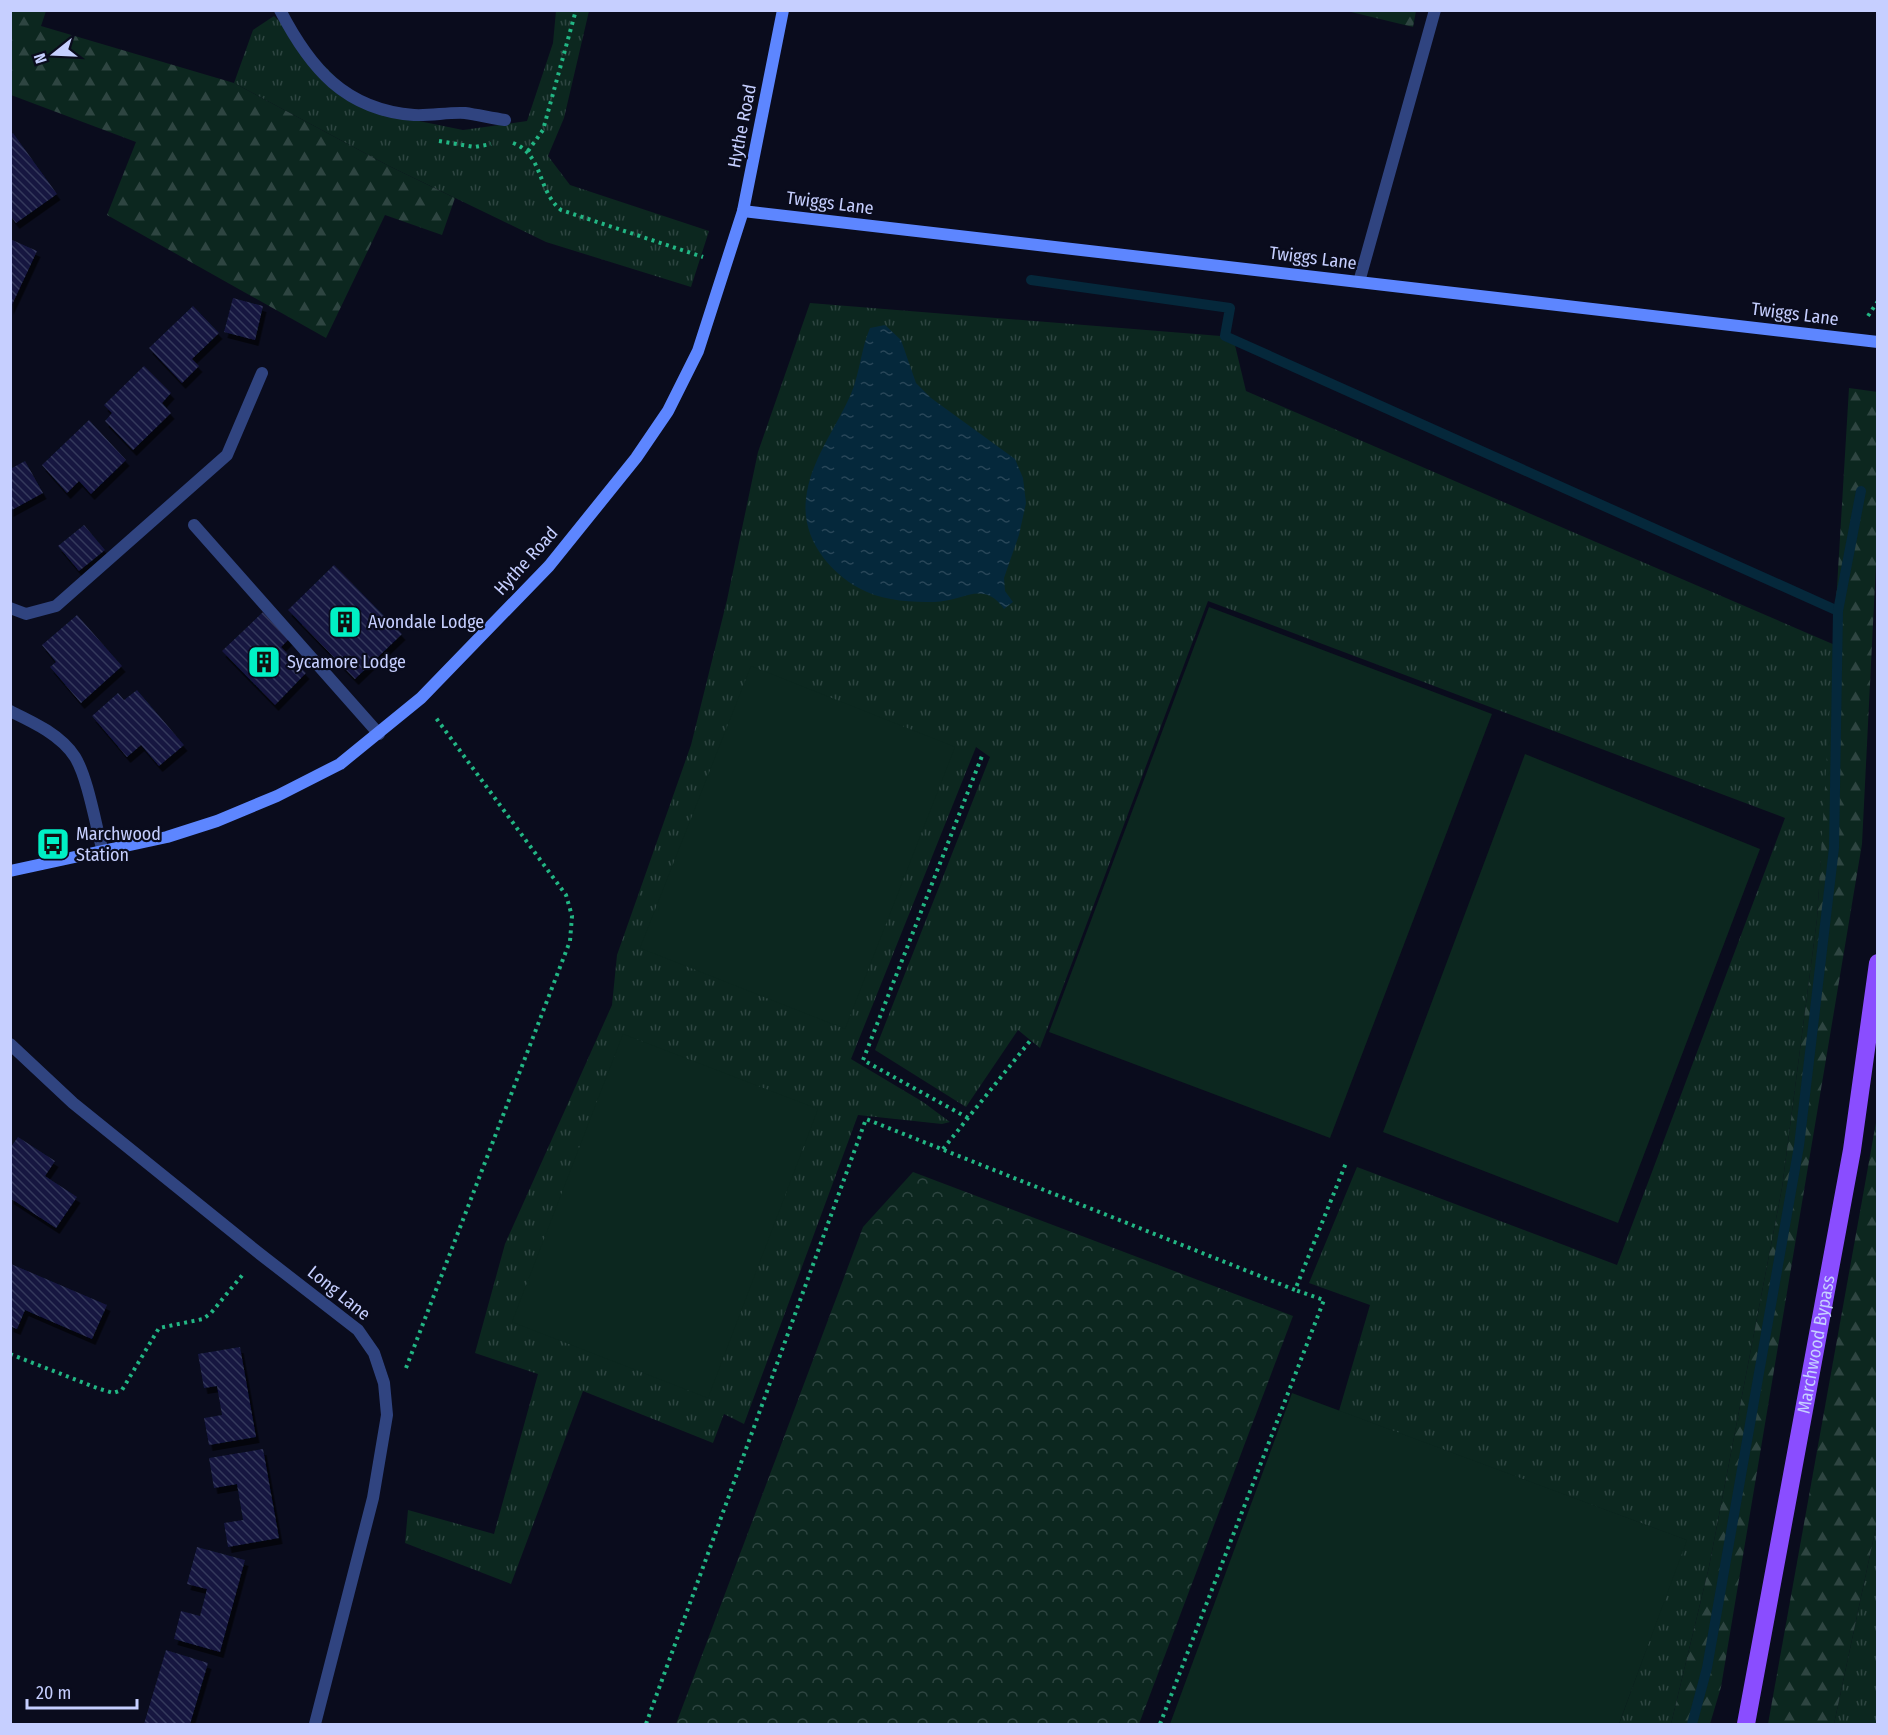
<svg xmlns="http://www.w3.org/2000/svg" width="1888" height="1735" font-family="'Fira Sans Condensed',sans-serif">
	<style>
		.grass { fill: url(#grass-tufts) }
		.forest { fill: url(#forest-firs) }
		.park { fill: url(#park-crowns) }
		.pitch { fill: #0c271f }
		.water { fill: url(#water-ripples) }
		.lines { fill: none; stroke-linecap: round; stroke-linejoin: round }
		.stream { stroke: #05283b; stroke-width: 10 }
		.building { fill: url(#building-back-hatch); filter: url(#shadow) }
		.path { stroke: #22b684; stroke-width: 4; stroke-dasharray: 3 4.5; stroke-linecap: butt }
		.lane { stroke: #304480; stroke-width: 12 }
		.street { stroke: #304480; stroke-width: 12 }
		.secondary { stroke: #5d86ff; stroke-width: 12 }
		.primary { stroke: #8a4dff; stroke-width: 18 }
		.labels { text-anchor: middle; stroke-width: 4.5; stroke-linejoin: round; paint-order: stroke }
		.street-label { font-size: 18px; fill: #c6cfff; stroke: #0a0c1d }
		.poi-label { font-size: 18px; fill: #c6cfff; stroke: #0a0c1d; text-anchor: start }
	</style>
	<defs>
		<pattern id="grass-tufts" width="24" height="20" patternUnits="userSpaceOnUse" patternTransform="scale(1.5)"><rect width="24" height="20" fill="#0c271f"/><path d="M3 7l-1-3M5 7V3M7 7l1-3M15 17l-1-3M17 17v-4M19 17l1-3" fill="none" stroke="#2e4541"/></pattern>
		<pattern id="forest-firs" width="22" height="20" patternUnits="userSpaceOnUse" patternTransform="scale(1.5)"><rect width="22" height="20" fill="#0c271f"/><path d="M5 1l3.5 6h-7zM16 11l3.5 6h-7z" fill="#2e4541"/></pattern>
		<pattern id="park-crowns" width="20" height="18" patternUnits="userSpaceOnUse" patternTransform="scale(1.5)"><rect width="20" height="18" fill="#0c271f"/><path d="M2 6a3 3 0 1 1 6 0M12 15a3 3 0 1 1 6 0" fill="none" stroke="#2e4541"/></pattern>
		<pattern id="water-ripples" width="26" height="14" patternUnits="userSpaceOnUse" patternTransform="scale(1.5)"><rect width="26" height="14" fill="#05283b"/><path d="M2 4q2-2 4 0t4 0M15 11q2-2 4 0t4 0" fill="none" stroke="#284658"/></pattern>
		<pattern id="building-back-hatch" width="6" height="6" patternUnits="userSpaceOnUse" patternTransform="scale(1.5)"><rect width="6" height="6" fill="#14183f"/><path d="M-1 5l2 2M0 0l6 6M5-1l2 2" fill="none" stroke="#35395c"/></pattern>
		<filter id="shadow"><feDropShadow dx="3.5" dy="6" stdDeviation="0" flood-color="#0009"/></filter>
	</defs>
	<rect width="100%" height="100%" fill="#0a0c1d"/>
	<g class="grass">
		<path d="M556,11h33l-25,107 -16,38 22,29 139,46 -18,56 -145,-45 -157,-76 -155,-83 19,-53 21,-14 96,95 93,19 64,-9 26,-78z"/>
		<path d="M810,303l423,34 13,54 589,254 -18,274 -35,269 -73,379 -38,157h-52l67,-184 -347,-129 31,-106 -61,-22 48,-116 260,98 168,-447 -577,-217 -168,447 -22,-18 -52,77 -91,-57 115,-293 -14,-10 -125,312 72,43 27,20 -8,2 -84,-9 -114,309 -20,-10 -11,29 -130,-52 -72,193 -106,-41 3,-33 86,24 44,-160 -63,-21 30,-109 107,-239 5,-50 74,-210 36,-145 31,-148z"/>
		<path d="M1877,1522v202h-43z"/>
	</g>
	<g class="forest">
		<path d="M10,11h36l-5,15 193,57 155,83 66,32 -13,37 -57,-20 -59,123 -219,-123 29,-73 -125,-47z"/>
		<path d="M1347,11h69l-3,16z"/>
		<path d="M1849,388l29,4 -1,152 -15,300 -141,843 -11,37h-39l38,-157 73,-379 35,-269z"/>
		<path d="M1877,1117v405l-43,202h-66z"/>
	</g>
	<path class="park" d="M913,1172l380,144 -154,408h-463l187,-497z"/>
	<g class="pitch">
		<path d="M1209,607l283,107 -162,424 -281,-106z"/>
		<path d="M751,666l204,81 -110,282 -205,-81z"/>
		<path d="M1525,754l235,95 -142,374 -235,-91z"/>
		<path d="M623,1034l195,75 -110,289 -196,-76z"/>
		<path d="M1292,1393l395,147 -68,184h-449z"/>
	</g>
	<path class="water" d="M885,325l16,15 15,43 15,15 84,61 8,19 3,25 -7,32 -15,43 1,13 8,11 -9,7c-21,-30 -41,-7 -70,-7 -21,0 -48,-1 -67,-10 -36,-16 -66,-53 -61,-93 4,-38 30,-71 45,-105 9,-22 10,-45 19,-66z"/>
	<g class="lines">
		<g class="stream">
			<path d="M1031,280l199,28 -5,28 613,275"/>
			<path d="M1692,1724l15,-56 92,-522 35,-298 4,-237 23,-120"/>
		</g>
	</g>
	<g class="building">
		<path d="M13,133l44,61 -41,29 -6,-8v-80z"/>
		<path d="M10,239l27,12 -27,58z"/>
		<path d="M233,298l30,8 -8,34 -31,-8z"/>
		<path d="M193,306l26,27 -27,26 7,7 -17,17 -33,-35z"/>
		<path d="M144,366l27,27 -9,10 9,10 -38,37 -28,-29 7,-8 -8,-8z"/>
		<path d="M89,420l37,40 -35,34 -12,-13 -12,12 -25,-28z"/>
		<path d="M25,461l18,32 -33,18v-46l2,3z"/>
		<path d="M84,525l21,25 -26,21 -21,-25z"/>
		<path d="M334,565l68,69 -47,45 -67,-69z"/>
		<path d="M263,612l26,27 -8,8 25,26 -31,32 -53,-54z"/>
		<path d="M77,615l45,51 -41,37 -31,-36 6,-5 -14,-17z"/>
		<path d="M137,690l47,55 -25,21 -18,-21 -14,12 -35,-41 26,-23 6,7z"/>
		<path d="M18,1137l37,24 -10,15 32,21 -21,31 -46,-30v-50z"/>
		<path d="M11,1264l96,41 -15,34 -67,-29 -8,19 -7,-3z"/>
		<path d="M240,1347l16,90 -47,8 -5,-27 18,-3 -5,-29 -13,2 -6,-34z"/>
		<path d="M263,1449l16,89 -51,9 -4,-24 19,-3 -6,-36 -23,4 -5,-30z"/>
		<path d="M197,1547l48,13 -25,92 -46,-13 7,-28 19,5 7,-27 -20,-5z"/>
		<path d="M166,1650l42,13 -18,61h-46z"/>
	</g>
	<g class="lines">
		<g class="path">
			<path d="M439,141l36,6 16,-3"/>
			<path d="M513,143c31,12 24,48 48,67l142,47"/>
			<path d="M528,151l15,-21 33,-120"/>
			<path d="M1868,316l10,-15"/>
			<path d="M968,1118l-105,-58 119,-304"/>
			<path d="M943,1149l87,-108"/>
			<path d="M10,1354l87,34 16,5 9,-3 37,-62 44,-9 8,-6 33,-40"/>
			<path d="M406,1368l164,-427 2,-25 -6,-21 -130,-177"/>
			<path d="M646,1724l220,-605 429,171 51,-127"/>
			<path d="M1160,1724l164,-424 -29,-10"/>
		</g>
		<g class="lane">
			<path d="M280,10c30,58 65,100 134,105 17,1 34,-3 51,-2 13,2 27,5 40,7"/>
			<path d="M1359,282l76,-272"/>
			<path d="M194,525l185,209"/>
		</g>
		<g class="street">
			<path d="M10,608l16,6 30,-8 171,-151 35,-82"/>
			<path d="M10,711c23,11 51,24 65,46 13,21 21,70 28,95"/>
			<path d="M10,1044l63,59 187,151 98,76 16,23 10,30 3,32 -14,83 -58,226"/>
		</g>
		<g class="secondary">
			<path d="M743,211l1135,131"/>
			<path d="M10,871l157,-34 50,-16 60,-25 63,-32 81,-66 128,-132 87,-108 32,-47 30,-60 45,-140 40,-201"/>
		</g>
		<path class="primary" id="s1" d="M1746,1724l106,-574 26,-187"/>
	</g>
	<defs>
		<g id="building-square" transform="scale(1.725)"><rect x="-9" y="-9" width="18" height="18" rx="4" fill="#00f1c5" stroke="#0a0c1d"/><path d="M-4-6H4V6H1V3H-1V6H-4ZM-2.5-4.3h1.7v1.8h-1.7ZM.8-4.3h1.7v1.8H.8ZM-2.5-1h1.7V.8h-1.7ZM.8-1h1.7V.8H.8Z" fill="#111"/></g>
		<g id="bus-square" transform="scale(1.725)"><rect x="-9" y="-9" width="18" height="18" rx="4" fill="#00f1c5" stroke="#0a0c1d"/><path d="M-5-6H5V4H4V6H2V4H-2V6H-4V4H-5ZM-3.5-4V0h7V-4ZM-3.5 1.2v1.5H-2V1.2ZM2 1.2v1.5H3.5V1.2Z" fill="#111"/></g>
	</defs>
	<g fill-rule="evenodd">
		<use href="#building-square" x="345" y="622"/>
		<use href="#building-square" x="264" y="662"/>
		<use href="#bus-square" x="53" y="844"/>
	</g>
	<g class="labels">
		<g class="street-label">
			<text transform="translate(742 126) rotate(-79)" y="6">Hythe Road</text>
			<text transform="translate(830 203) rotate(7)" y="6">Twiggs Lane</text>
			<text transform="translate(1313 258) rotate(7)" y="6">Twiggs Lane</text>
			<text transform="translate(1795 314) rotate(7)" y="6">Twiggs Lane</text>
			<text transform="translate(526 561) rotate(-48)" y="6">Hythe Road</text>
			<text transform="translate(339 1293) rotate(39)" y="6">Long Lane</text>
			<text dy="6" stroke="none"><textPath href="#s1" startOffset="386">Marchwood Bypass</textPath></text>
		</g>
		<g class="poi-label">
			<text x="368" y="628">Avondale Lodge</text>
			<text x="287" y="668">Sycamore Lodge</text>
			<text x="76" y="840">Marchwood<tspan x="76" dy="21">Station</tspan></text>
		</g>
	</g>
	<rect width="1888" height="1735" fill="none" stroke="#c6cfff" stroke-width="24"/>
	<g transform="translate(54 54) rotate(252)" stroke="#0a0c1d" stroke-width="4.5" paint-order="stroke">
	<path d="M0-4.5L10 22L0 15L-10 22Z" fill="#c6cfff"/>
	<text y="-9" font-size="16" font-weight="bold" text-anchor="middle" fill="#c6cfff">N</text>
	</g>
	<path d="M27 1699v9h110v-9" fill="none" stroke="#c6cfff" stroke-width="3"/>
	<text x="36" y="1699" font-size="18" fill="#c6cfff" stroke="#0a0c1d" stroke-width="4.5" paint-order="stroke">20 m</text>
</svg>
